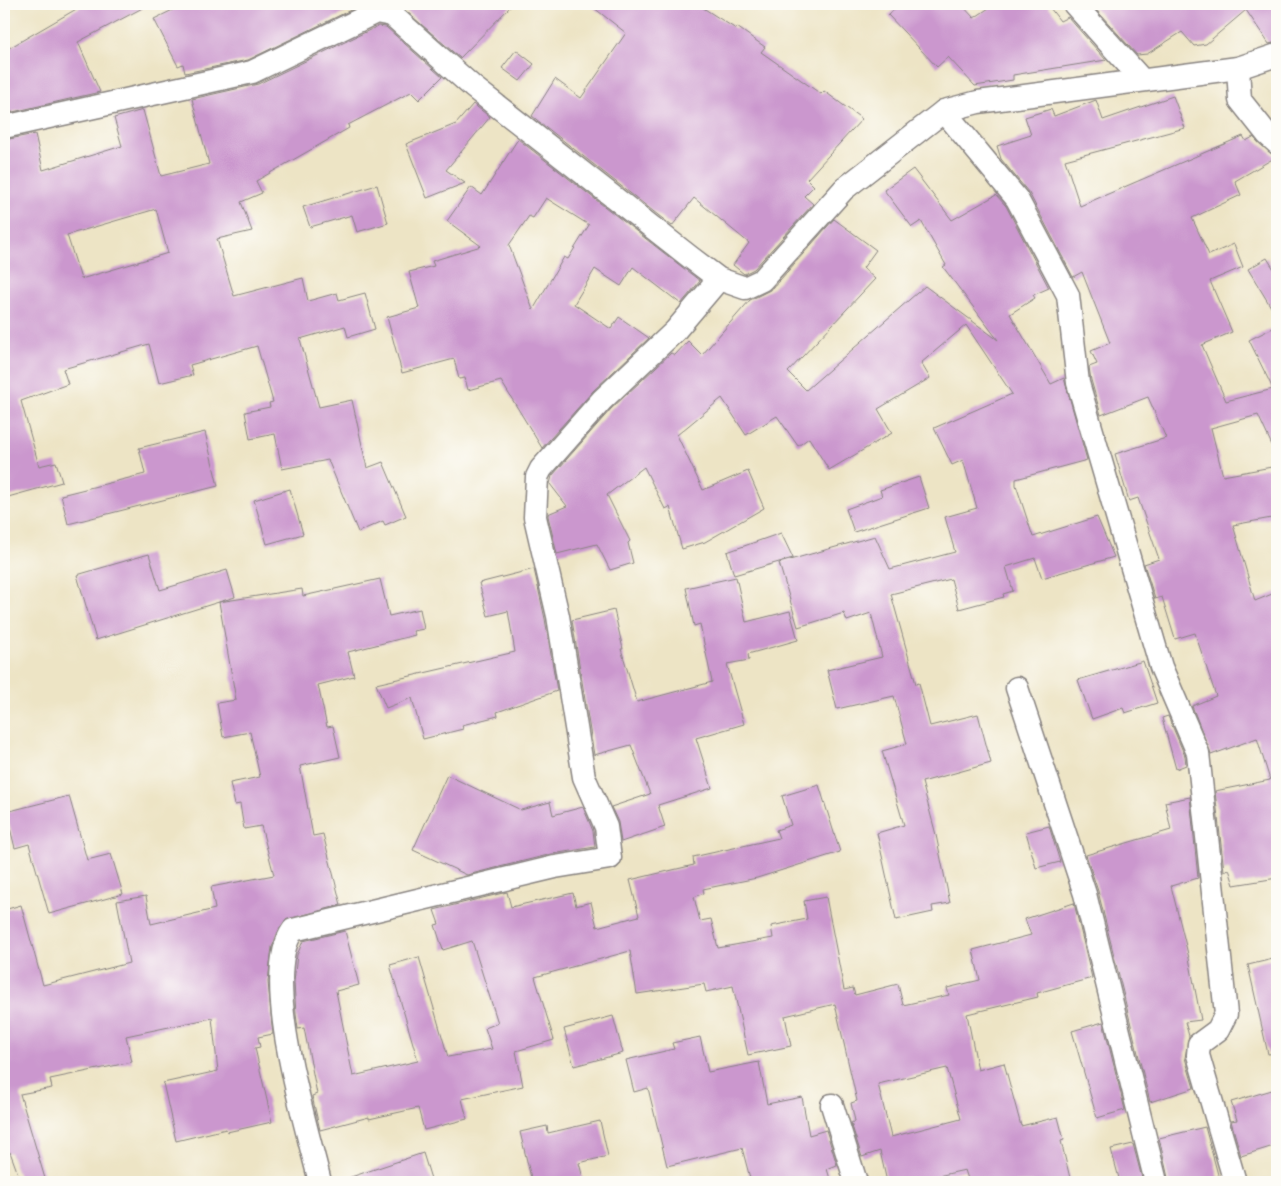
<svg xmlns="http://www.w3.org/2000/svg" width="1281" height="1186" font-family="'IM FELL DW Pica',serif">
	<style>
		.building { fill: #cb97ce; fill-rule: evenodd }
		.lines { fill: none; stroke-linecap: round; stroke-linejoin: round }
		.street-casing { stroke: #888380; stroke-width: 25 }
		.street { stroke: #fff; stroke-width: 22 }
	</style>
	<rect width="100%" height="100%" fill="#fdfcf7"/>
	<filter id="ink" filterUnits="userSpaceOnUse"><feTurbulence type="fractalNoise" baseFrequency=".02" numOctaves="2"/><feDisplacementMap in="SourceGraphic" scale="10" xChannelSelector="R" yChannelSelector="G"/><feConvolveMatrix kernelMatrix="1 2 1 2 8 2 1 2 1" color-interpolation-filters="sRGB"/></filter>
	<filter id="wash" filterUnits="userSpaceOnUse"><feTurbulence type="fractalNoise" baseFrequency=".0096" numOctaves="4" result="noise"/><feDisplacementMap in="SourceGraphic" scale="20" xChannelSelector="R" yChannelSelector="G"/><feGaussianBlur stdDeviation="1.12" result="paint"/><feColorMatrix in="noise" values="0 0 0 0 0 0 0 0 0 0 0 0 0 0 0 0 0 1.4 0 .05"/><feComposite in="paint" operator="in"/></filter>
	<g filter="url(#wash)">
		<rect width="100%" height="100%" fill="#ede4c5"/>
		<g id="blocks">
			<g class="building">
				<path d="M85,4h65l-72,38 22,50 -96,22v-63z"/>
				<path d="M185,4h178l-115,56 -63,13 -2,-9 -5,2 -24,-47z"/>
				<path d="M398,4h115l-53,54z"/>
				<path d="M589,4h108l39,25 1,-2 28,20 -4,5 60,42 3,-3 38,28 -55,60 7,7 -10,10 9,8 -59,65 -10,5 -11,-9 16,-22 -55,-45 -22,28 -140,-110 23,-37 26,19 45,-65z"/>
				<path d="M900,4h61l13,14 21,-14h52l13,17 8,-4 38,43 -93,15v5l-38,6 -27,-29 -11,10 -49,-52z"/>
				<path d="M1091,4h186v38l-8,2 -23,-34 -40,34 -12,2 -12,-14 -35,22 -10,1z"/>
				<path d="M378,26l8,1 56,50 -23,23 -8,-8 -63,33 1,3 -93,53 6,12 -21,9 11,29 -35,8 17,57 69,-18 5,23 29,-8 2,7 26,-7 10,36 -27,8 -3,-11 -45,13 19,68 33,-7 15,68 16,-6 23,54 -21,9 -2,-4 -25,11 -30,-72 -46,9 -7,-35 -25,5 -5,-27 25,-5 -1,-4 4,-1 -16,-56 -67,19 3,10 -34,8 -10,-39 -86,25 5,15 -47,17 18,65 17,-4 6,20 -54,15 -4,-13v-344l31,-6 8,36 79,-24 -8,-28 29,-8 18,66 48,-12 -17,-65 66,-15zM156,209l12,44 -87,26 -14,-44z"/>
				<path d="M516,50l18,14 -14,17 -18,-13z"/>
				<path d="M1173,96l12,32 -120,32 15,46 163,-70 3,5 7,-4 23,20 -41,24 6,14 -49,23 17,37 25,-11 9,23 -33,14 22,51 -30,13 24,56 47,-12 -24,-49 28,-14v130l-19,-41 -47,13 12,48 54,-10v51l-44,8 22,76 22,-9v286l-43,7 -5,-16 -5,2 -9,-80 55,-11 -13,-42 -46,17 -19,-49 24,-10 -21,-63 -20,6 -13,-42 -7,2 -11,-35 15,-5 -21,-61 -9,3 -14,-47 51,-16 -18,-41 -47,18 -10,-35 -2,-13 8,-3 -6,-13 19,-8 -28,-71 -9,5 -44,-84 -28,-34 -4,-13 34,-11 -6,-18 26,-8 3,7 42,-16 7,20z"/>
				<path d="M473,104l17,13 -44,53 19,13 -38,15 -21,-54 50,-20z"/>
				<path d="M518,139l182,142 -19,23 -48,-37 -12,19 -26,-17 -21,35 37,25 8,-12 30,21 -56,53 -51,57 -41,-67 -33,9 -3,-12 -6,1 -5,-20 -52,14 -15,-56 32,-9 -10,-36 25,-6 -2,-5 49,-15 -34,-25 24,-34 11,8zM546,198l43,27 -21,34 -4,-2 -31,53 -24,-65 20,-29 4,2z"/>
				<path d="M913,169l39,51 44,-25 10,11 43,82 -16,7 2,3 -25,16 41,70 13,-6 23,82 -71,19v6l17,52 64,-20 17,40 -72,21 -7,-20 -29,9 7,24 -10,3 1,3 -45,12 -8,-30 -60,15 25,90 3,-1 11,43 48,-12 13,49 -69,19 14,53 14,68 -18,3 1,6 -37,8 -19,-87 27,-8 -22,-74 25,-7 -13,-48 -57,13 -10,-39 55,-13 -11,-44 -24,8 -3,-8 -46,14 -19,-64 96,-27 15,33 65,-17 -10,-35 32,-9 -14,-48 -11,5 -18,-37 78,-34 -46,-69 -45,38 9,15 -52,31 14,24 -63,37 -20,-32 -11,8 -21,-30 -31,19 -24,-37 -45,37 26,55 45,-19 16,37 -59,34 -23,7 -12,-42 -5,2 -21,-42 -37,28 23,46 -2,2 5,20 -23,7 -13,-26 -40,10 -9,-38v-2l19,-8 -17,-22 2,-8 59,-67 60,-56 4,2 13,-14 14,14 48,-55 22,-11 62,-70 42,31 -13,18 12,11 -87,93 18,18 119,-104 73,54 -55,-73 3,-2 -25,-44 -9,6 -28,-37z"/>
				<path d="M377,185l11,38 -31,9 -5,-17 -42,12 -7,-20z"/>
				<path d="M1267,258l10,16v43l-29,-48z"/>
				<path d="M205,432l13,54 -150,38 -7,-29 84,-21 -6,-26z"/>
				<path d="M919,477l10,31 -75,24 -8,-23 36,-13 -2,-6z"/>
				<path d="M290,489l13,45 -36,10 -13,-44z"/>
				<path d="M781,533l12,25 -59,17 -7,-23z"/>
				<path d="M149,554l11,36 67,-20 8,27 -139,43 -19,-65z"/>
				<path d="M534,569l11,50 12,72 -60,21 1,4 -36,9 1,4 -40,10 -11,-41 -26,10 -10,-24 139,-32 -7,-41 -20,5 -9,-33z"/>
				<path d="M736,577l10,45 44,-11 8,29 -50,14 1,6 -22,4 17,60 -48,14 16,50 -54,17 7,22 -44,15 -3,-20 -7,-15 39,-13 -19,-49 -37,10 -22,-135 42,-10 9,39h-2l16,53 75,-20 -12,-58 -6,2 -8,-38z"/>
				<path d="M380,579l9,37 31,-7 4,20 -11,2 2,4 -67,17 6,24 -36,9 9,42 6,-1 7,31 -40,9 13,70 10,-2 18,71 -56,15 -13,27 -4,35 5,52 -15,3 2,10 -5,1 17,74 -45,10 -1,-3 -50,12 -13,-58 55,-12 -6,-53 -86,18 6,26 -82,17 2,9 -32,6 26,88h-25l-11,-30 -6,2v-244l17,-5 22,80 86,-22 -12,-62 29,-5 5,28 64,-15 -4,-22 63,-12 -13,-49 -17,3 -4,-25 -5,1 -5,-22 30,-6 -10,-45 -27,5 -6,-34 19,-3 -17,-98 83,-13 1,7z"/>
				<path d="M1143,661l14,42 -32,10 -2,-5 -31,11 -14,-39z"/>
				<path d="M1168,716l17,40 1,9 -10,4 -14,-51z"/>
				<path d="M447,775l74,35 29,-8 3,13 30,-8 10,24 2,16 -43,7 -85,21 -54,-25z"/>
				<path d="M819,785l21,67 -83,26 -54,11 1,4 -10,4 6,24 11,-2 7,29 55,-10 -2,-12 36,-7 -3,-18 22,-4 18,93 9,-2 2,7 43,-11 5,21 46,-10 -2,-7 33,-8 -7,-30 58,-15 -6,-16 49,-16 18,75 -55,15 1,4 -71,17 11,56 26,-7 17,63 37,-9 6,23 -3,1 10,41h-102l-4,-12 -54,12h-24l-7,-31 -18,6 -11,-34 4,-2 -4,-18 6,-2 -22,-97 -50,12 6,30 -43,9 -15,-69 -27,6 -2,-8 -67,10 -7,-43 -95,26 19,63 -38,11 7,35 -61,13 5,20 -43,11 -6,-22 -49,11v-2l-49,13 -8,-34 5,-2 -13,-66 -6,1 -2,-15 -2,-32 3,-27 6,-14 42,-10 14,54 -23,6 17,85 65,-15 -28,-96 29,-8 29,100 44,-8 -7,-21 13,-5 -26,-82 -29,9 -8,-25 4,-1 -5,-14 73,-18 4,15 62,-14 3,13 15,-4 6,25 42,-11 -9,-36 64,-15 -1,-8 86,-19 -3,-8 15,-5 -9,-29zM947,1068l14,51 -70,18 -13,-53z"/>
				<path d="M69,796l18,64 24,-6 12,40 -74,20 -20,-70 -14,4 -9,-36z"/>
				<path d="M1190,797l8,81 -27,8 18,72 12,62 -16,2 4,14 -4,22 9,30 -44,14 -52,-211 -12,-36 85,-25 -6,-28z"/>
				<path d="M1049,826l11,36 -24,6 -10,-36z"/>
				<path d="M1277,958v95l-9,1 -20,-89z"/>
				<path d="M613,1016l10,37 -49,13 -10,-37z"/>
				<path d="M1103,1022l22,88 -28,8 -25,-87z"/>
				<path d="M700,1037l8,35 51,-10 8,42 35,-7 7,38 17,-5 11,35 -10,4 4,13h-80l-9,-34 -75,18 -19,-78 -14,4 -8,-32 48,-11 -2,-6z"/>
				<path d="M1272,1090l5,17v38l-36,11 -10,-35 6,-1 -6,-18z"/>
				<path d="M600,1121l8,35 -29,7 5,19h-52l-12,-50 27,-6 1,7z"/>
				<path d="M1205,1127l15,55h-51l-10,-44z"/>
				<path d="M1133,1144l10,38h-23l-9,-33z"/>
				<path d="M423,1153l9,29h-83l-1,-4z"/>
			</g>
		</g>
	</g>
	<g filter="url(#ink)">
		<use href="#blocks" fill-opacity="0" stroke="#888380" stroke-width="1"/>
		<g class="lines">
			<g class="street-casing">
				<g id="street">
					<path d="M1074,4l68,76"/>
					<path d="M1238,68l2,32 27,34 10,9"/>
					<path d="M944,111l73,88 51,96 10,88 83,284 37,86 28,261 -8,16 -19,14 -1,11 37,127"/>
					<path d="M4,127l248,-55 124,-60 16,3 81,72 217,170 29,22 26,9 17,-8 82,-91 100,-78 34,-9 260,-34 39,-13"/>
					<path d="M1017,688l68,206 71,288"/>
					<path d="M832,1105l24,77"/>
					<path d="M320,1182c-13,-55 -61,-205 -27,-252l262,-63 55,-9 -4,-31 -22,-50 -26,-161 -23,-99 2,-40 4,-8 61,-69 73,-69 44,-52"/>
				</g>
			</g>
			<use href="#street" class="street"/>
		</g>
	</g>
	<rect width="1281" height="1186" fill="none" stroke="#fdfcf7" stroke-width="20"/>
</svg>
